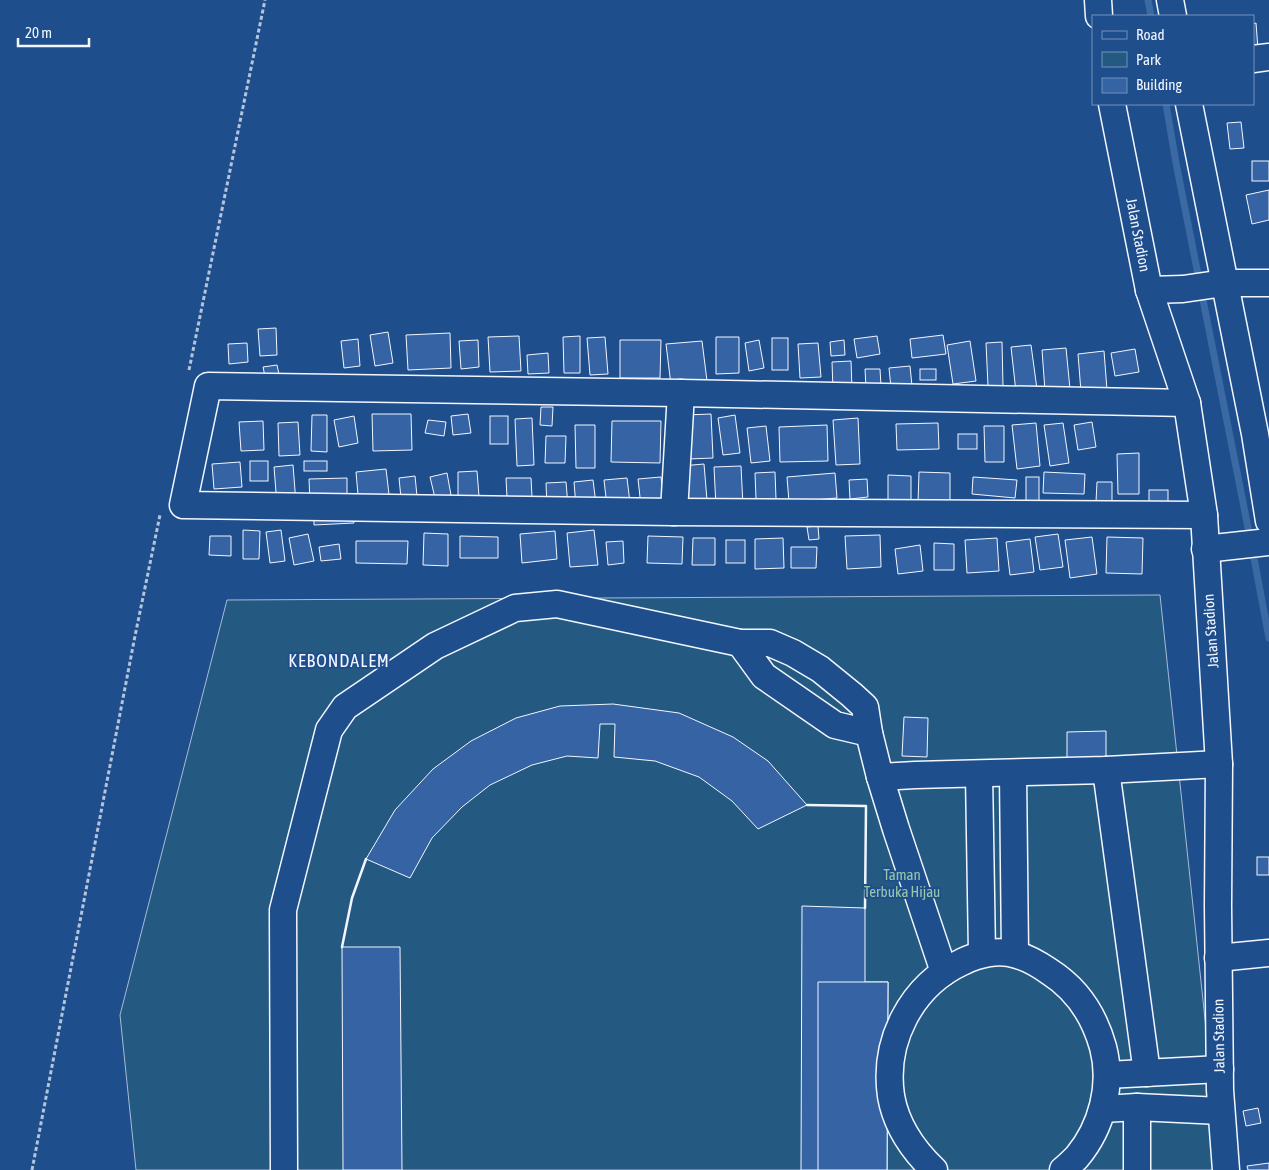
<svg xmlns="http://www.w3.org/2000/svg" width="1269" height="1170" font-family="'Asap Condensed',sans-serif">
	<style>
		.green { fill: #245a82; stroke: #a8bbd7 }
		.lines { fill: none; stroke-linecap: round; stroke-linejoin: round }
		.stream { stroke: #3b69a3; stroke-width: 7 }
		.building { fill: #3563a3; stroke: #f2f6ff }
		.minor-casing { stroke: #f2f6ff; stroke-width: 29 }
		.path { stroke: #b3c4dc; stroke-width: 3; stroke-dasharray: 4 2.5; stroke-linecap: butt }
		.minor { stroke: #1f4e8c; stroke-width: 26 }
		.wall { stroke: #f2f6ff; stroke-width: 2.5 }
		.labels { text-anchor: middle; stroke-width: 4; stroke-linejoin: round; paint-order: stroke }
		.street-label { font-size: 15px; fill: #f2f6ff; stroke: #1f4e8c }
		.park-label { font-size: 15px; fill: #97c8a6; stroke: #1f4e8c }
		.quarter-label { font-size: 18px; letter-spacing: 1px; fill: #f2f6ff; stroke: #1f4e8c }
	</style>
	<rect width="100%" height="100%" fill="#1f4e8c"/>
	<path class="green" d="M1160,595l61,575h-1085l-16,-155 107,-415z"/>
	<g class="lines">
		<g class="stream">
			<path d="M1148,0l3,16"/>
			<path d="M1166,104l10,59 78,395 15,80"/>
		</g>
	</g>
	<g class="building">
		<path d="M1256,23l2,26 -5,1v-26z"/>
		<path d="M1241,122l3,26 -14,1 -3,-26z"/>
		<rect x="1252" y="161" width="17" height="20"/>
		<path d="M1269,190v30l-17,4 -6,-29z"/>
		<path d="M276,328l1,27 -17,1 -2,-27z"/>
		<path d="M388,332l5,31 -18,3 -5,-31z"/>
		<path d="M450,333l1,35 -43,2 -2,-35z"/>
		<path d="M943,335l3,19 -34,4 -2,-19z"/>
		<path d="M519,336l2,35 -31,1 -2,-35z"/>
		<path d="M580,336v37h-16l-1,-36z"/>
		<path d="M877,336l3,18 -23,4 -3,-19z"/>
		<path d="M605,337l3,37 -18,1 -3,-37z"/>
		<path d="M716,337h23v36l-23,1z"/>
		<rect x="772" y="338" width="16" height="32"/>
		<path d="M358,339l2,27 -16,2 -3,-27z"/>
		<path d="M478,340l1,27 -18,2 -2,-28z"/>
		<path d="M620,340h41l-1,38h-40z"/>
		<path d="M759,340l5,28 -15,3 -4,-28z"/>
		<path d="M844,340l1,15 -14,1 -1,-14z"/>
		<path d="M702,341l5,40 -36,4 -5,-41z"/>
		<path d="M970,341l6,40 -23,3 -6,-39z"/>
		<path d="M1002,342l1,44h-15l-2,-43z"/>
		<path d="M247,343l1,19 -19,2 -1,-20z"/>
		<path d="M818,343l3,34 -21,1 -2,-34z"/>
		<path d="M1031,345l6,44 -21,3 -5,-45z"/>
		<path d="M1066,348l4,41 -25,2 -3,-41z"/>
		<path d="M1135,349l4,23 -24,4 -4,-23z"/>
		<path d="M1104,351l3,39 -26,2 -3,-38z"/>
		<path d="M548,353l1,20 -21,1 -1,-19z"/>
		<path d="M851,361l1,29h-19l-1,-28z"/>
		<path d="M277,365l3,14 -14,2 -3,-14z"/>
		<path d="M910,366l2,20 -21,2 -2,-20z"/>
		<path d="M865,369h15l1,17 -15,1z"/>
		<rect x="920" y="369" width="16" height="11"/>
		<path d="M541,407h12l-1,19 -12,-1z"/>
		<path d="M372,414h39l1,36 -39,1z"/>
		<path d="M468,414l3,19 -18,2 -2,-19z"/>
		<path d="M711,414l2,44 -25,1 -2,-44z"/>
		<path d="M312,415h15v37l-16,-1z"/>
		<path d="M735,415l5,38 -17,2 -5,-37z"/>
		<path d="M354,416l4,27 -19,4 -5,-27z"/>
		<rect x="490" y="416" width="18" height="28"/>
		<path d="M532,418l2,47 -17,1 -2,-47z"/>
		<path d="M858,418l2,46 -24,1 -3,-45z"/>
		<path d="M428,420l18,2 -2,14 -19,-3z"/>
		<path d="M263,421l1,29 -23,1 -2,-29z"/>
		<path d="M612,421h49l-1,42 -49,-1z"/>
		<path d="M298,422l2,33 -21,1 -1,-33z"/>
		<path d="M1092,422l4,25 -18,3 -4,-25z"/>
		<path d="M938,423l1,26 -42,1 -1,-26z"/>
		<path d="M1036,423l4,43 -23,3 -5,-44z"/>
		<path d="M1063,423l6,40 -19,3 -6,-41z"/>
		<path d="M575,425h20v43h-19z"/>
		<path d="M827,425l1,36 -48,1 -1,-35z"/>
		<path d="M766,426l4,35 -19,2 -4,-35z"/>
		<path d="M984,426h20v36h-19z"/>
		<rect x="958" y="434" width="19" height="15"/>
		<path d="M546,436h20l-1,27h-20z"/>
		<path d="M1139,453v41h-21l-1,-40z"/>
		<rect x="250" y="461" width="18" height="20"/>
		<rect x="304" y="461" width="23" height="10"/>
		<path d="M240,462l2,25 -28,2 -2,-25z"/>
		<path d="M704,464l3,36 -23,2 -3,-36z"/>
		<path d="M293,465l3,38 -19,2 -3,-38z"/>
		<path d="M741,466l2,40 -27,1 -2,-40z"/>
		<path d="M386,469l4,34 -31,3 -3,-34z"/>
		<path d="M477,471l2,25 -21,1v-25z"/>
		<path d="M775,472l1,27h-20l-1,-26z"/>
		<path d="M919,472l31,1v31l-32,-1z"/>
		<path d="M1044,472l41,2 -1,20 -41,-1z"/>
		<path d="M447,473l4,22 -16,3 -5,-21z"/>
		<path d="M835,473l2,25 -48,4 -2,-25z"/>
		<path d="M888,475l23,1v26l-23,-1z"/>
		<path d="M415,476l2,20 -16,2 -2,-20z"/>
		<path d="M661,477l3,27 -23,2 -3,-27z"/>
		<path d="M973,477l44,3 -2,18 -43,-4z"/>
		<rect x="1026" y="477" width="13" height="27"/>
		<path d="M347,478v24h-37l-1,-23z"/>
		<path d="M506,478h25l1,19 -25,1z"/>
		<path d="M627,478l3,25 -23,3 -3,-26z"/>
		<path d="M867,479l1,18 -18,2 -1,-19z"/>
		<path d="M593,480l3,24 -20,2 -2,-24z"/>
		<path d="M566,482l2,24 -21,1 -1,-24z"/>
		<path d="M1097,482h15v20h-16z"/>
		<rect x="1149" y="490" width="19" height="14"/>
		<path d="M353,515l1,8 -40,2v-7z"/>
		<path d="M818,526l1,13 -10,1 -2,-13z"/>
		<path d="M243,530l17,1 -1,28h-16z"/>
		<path d="M281,530l4,31 -15,2 -4,-31z"/>
		<path d="M594,530l4,35 -28,2 -3,-34z"/>
		<path d="M555,531l2,28 -35,4 -2,-29z"/>
		<path d="M424,533l24,1v32l-25,-1z"/>
		<path d="M308,534l6,27 -20,4 -5,-27z"/>
		<path d="M1058,534l5,33 -23,3 -5,-33z"/>
		<path d="M880,535l1,32 -34,2 -2,-33z"/>
		<path d="M210,536h21v20l-22,-1z"/>
		<path d="M460,536l38,1v21h-38z"/>
		<path d="M648,536l35,1 -1,27 -35,-1z"/>
		<path d="M1092,537l5,37 -27,4 -5,-38z"/>
		<path d="M1107,537l36,1 -1,36 -36,-1z"/>
		<path d="M693,538h22v27h-23z"/>
		<path d="M783,538l1,30 -29,1v-30z"/>
		<path d="M997,538l2,33 -32,2 -2,-33z"/>
		<path d="M1030,539l4,33 -24,3 -4,-33z"/>
		<rect x="726" y="540" width="19" height="23"/>
		<path d="M356,541h52l-1,23 -51,-1z"/>
		<path d="M623,541l1,22 -16,2 -2,-23z"/>
		<path d="M934,543l20,1v26h-20z"/>
		<path d="M339,544l2,15 -20,2 -2,-14z"/>
		<path d="M920,545l3,26 -25,3 -3,-25z"/>
		<path d="M791,547h26l-1,21h-25z"/>
		<path d="M613,704l66,9 54,24 35,24 39,44 -49,24 -26,-28 -33,-24 -44,-16 -41,-4 1,-33h-15l-2,34 -31,-2 -35,9 -42,20 -28,22 -30,31 -22,40 -44,-19 29,-49 38,-41 38,-28 45,-23 44,-12z"/>
		<path d="M904,717l24,1 -1,39 -25,-1z"/>
		<path d="M1106,731v32h-39v-31z"/>
		<rect x="1257" y="857" width="12" height="18"/>
		<path d="M802,906l63,2v74h23l-1,188h-86z"/>
		<path d="M342,947h58l2,223h-59z"/>
		<path d="M818,982h70l-1,188h-69z"/>
		<path d="M1258,1108l3,15 -15,3 -3,-15z"/>
		<path d="M1269,1163v7h-21l-1,-4z"/>
	</g>
	<g class="lines">
		<g class="minor-casing">
			<g id="minor">
				<path d="M1098,0l1,16"/>
				<path d="M1170,0l3,16"/>
				<path d="M1253,59l16,-2"/>
				<path d="M1112,104l37,186 38,113 17,112 15,249 -1,142 2,184 6,80"/>
				<path d="M1189,104l66,330 14,87"/>
				<path d="M1149,290l34,-1 41,-6h45"/>
				<path d="M1187,403l-506,-10 -473,-7 -25,119 491,7 530,3"/>
				<path d="M674,512l7,-119"/>
				<path d="M1205,549l64,-7"/>
				<path d="M740,643l24,33 71,49 34,8"/>
				<path d="M1106,770l41,303"/>
				<path d="M1013,773l2,181"/>
				<path d="M979,774l3,180"/>
				<path d="M880,777l16,52 48,143"/>
				<path d="M1218,958l51,-5"/>
				<path d="M1107,1075l113,-6"/>
				<path d="M1103,1109l34,-2 84,4"/>
				<path d="M284,1170l-1,-260 46,-180 16,-23 90,-61 80,-38 42,-4 183,39h30l23,10 27,16 32,26 13,12 4,26 11,44 35,-2 191,-5 113,-6"/>
				<path d="M934,1170c-21,-20 -38,-45 -43,-74 -8,-55 20,-110 71,-134 16,-8 37,-13 55,-7 11,3 23,10 33,17 28,18 44,43 53,75 10,38 -1,80 -26,110 -4,4 -9,9 -14,13"/>
				<path d="M1137,1170v-63"/>
			</g>
		</g>
		<g class="path">
			<path d="M189,370l76,-370"/>
			<path d="M32,1170l103,-534 25,-121"/>
		</g>
		<use href="#minor" class="minor"/>
		<g class="wall">
			<path d="M807,805l59,1 -1,102"/>
			<path d="M342,947l10,-49 14,-39"/>
		</g>
	</g>
	<g class="labels">
		<g class="street-label">
			<text transform="translate(1138 235) rotate(79)" y="5">Jalan Stadion</text>
			<text transform="translate(1211 631) rotate(-94)" y="5">Jalan Stadion</text>
			<text transform="translate(1219 1036) rotate(-91)" y="5">Jalan Stadion</text>
		</g>
		<g class="park-label">
			<text x="902" y="880">Taman<tspan x="902" dy="17">Terbuka Hijau</tspan></text>
		</g>
		<g class="quarter-label">
			<text x="339" y="667">KEBONDALEM</text>
		</g>
	</g>
	<rect x="1092" y="15" width="162" height="90" fill="#1f4e8c" stroke="#7391ba"/>
	<rect x="1102" y="31" width="25" height="8" fill="#1f4e8c" stroke="#7391ba"/>
	<text x="1136" y="40" font-size="15" fill="#f2f6ff">Road</text>
	<rect x="1102" y="52" width="25" height="15" fill="#245a82" stroke="#7391ba"/>
	<text x="1136" y="65" font-size="15" fill="#f2f6ff">Park</text>
	<rect x="1102" y="78" width="25" height="15" fill="#3563a3" stroke="#7391ba"/>
	<text x="1136" y="90" font-size="15" fill="#f2f6ff">Building</text>
	<path d="M18 38v8h71v-8" fill="none" stroke="#f2f6ff" stroke-width="2.5"/>
	<text x="25" y="38" font-size="15" fill="#f2f6ff" stroke="#1f4e8c" stroke-width="4" paint-order="stroke">20 m</text>
</svg>
